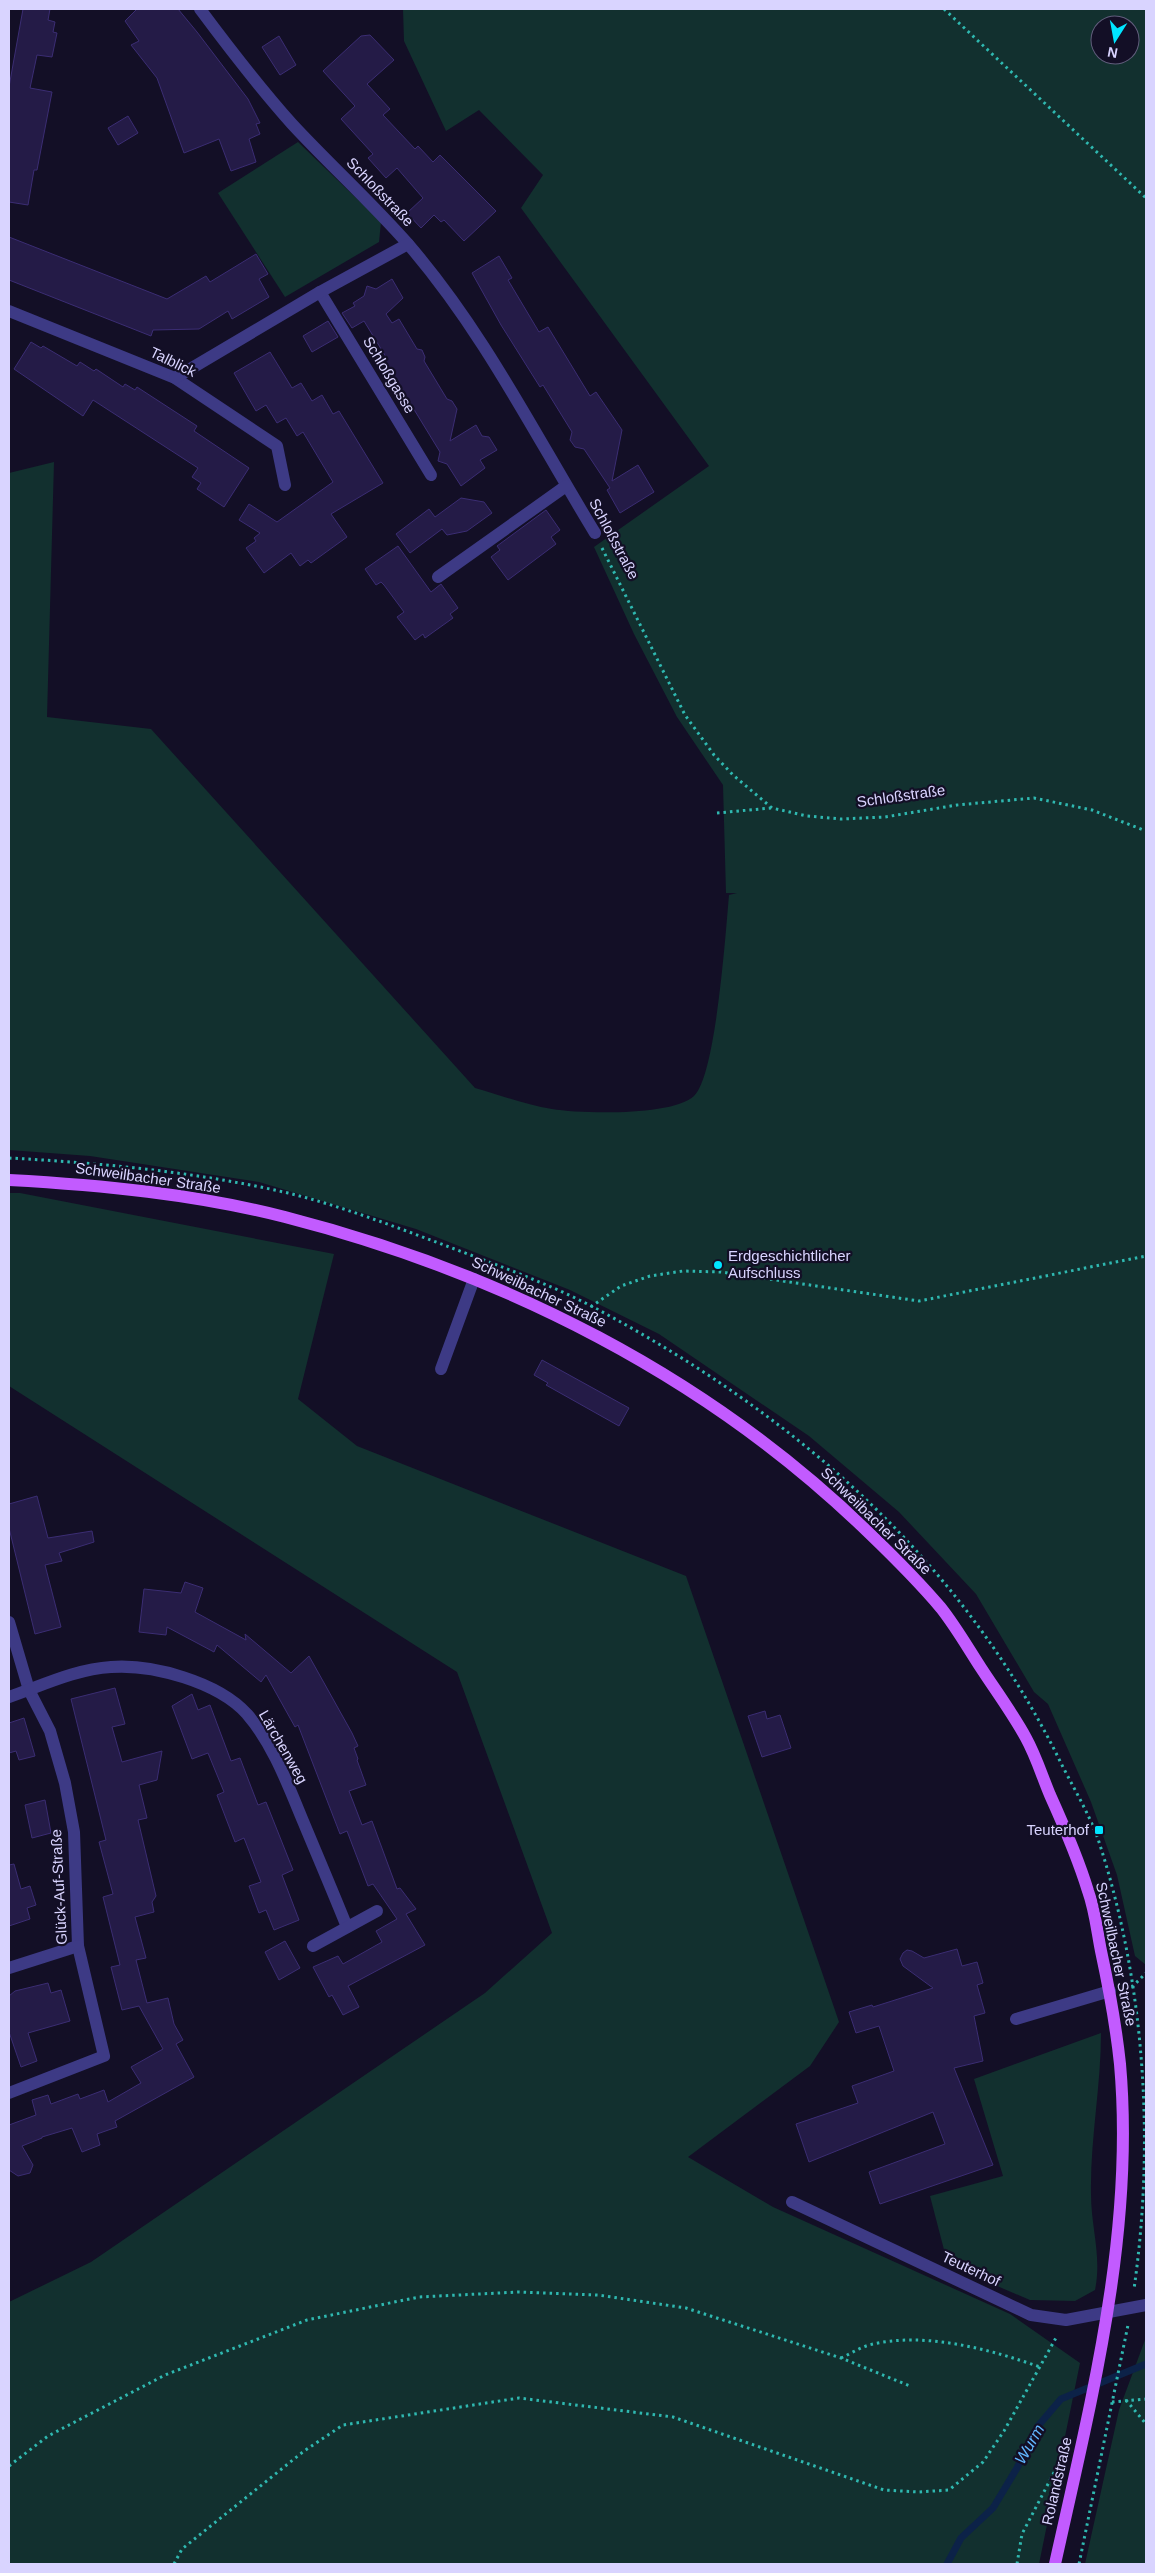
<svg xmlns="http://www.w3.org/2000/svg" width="1155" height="2573" font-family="Arial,sans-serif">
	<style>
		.green { fill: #12302f; fill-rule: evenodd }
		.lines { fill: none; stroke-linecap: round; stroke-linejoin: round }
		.stream { stroke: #0c2248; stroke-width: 7 }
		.building { fill: #241b47; stroke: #3b2d73 }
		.path { stroke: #2fb8b0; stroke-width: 3; stroke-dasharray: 2.5 4; stroke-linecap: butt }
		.minor { stroke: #3d3a85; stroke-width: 12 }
		.major { stroke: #c25bff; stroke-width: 12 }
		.poi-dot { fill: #00e5ff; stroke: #130f26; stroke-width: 2 }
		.labels { text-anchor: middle; stroke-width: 4.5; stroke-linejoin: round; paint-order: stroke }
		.street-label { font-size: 15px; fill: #d9d4ff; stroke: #130f26 }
		.poi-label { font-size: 15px; fill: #d9d4ff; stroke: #130f26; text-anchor: start }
		.water-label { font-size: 16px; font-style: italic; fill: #62b6ff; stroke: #130f26 }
	</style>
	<rect width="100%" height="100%" fill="#130f26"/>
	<g class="green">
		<path d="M403,9h743v1956l-11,-9 -18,-81 -26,-73 -43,-98 -14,-12 -58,-98 -77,-82 -90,-76 -150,-102 -89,-44 -154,-61 -157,-47 -169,-26 -81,-6v-677l45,-11 -7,255 104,12 324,359c25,7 51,17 77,21 30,5 121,7 142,-13 22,-20 32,-167 35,-201l8,-2h-11l-3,-108 -46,-68 -43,-83 -40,-87 115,-81 -188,-258 22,-33 -64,-65 -33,21 -42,-90zM1100,25h30v30h-30z"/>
		<path d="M298,142l83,80 -2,20 -94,55 -67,-104z"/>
		<path d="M9,1193h11l314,61 -36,145 59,47 329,130 153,446 -29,44 -122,91 85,50 237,107 70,49 -41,201h-1030v-262l82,-40 394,-269 67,-60 -95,-261 -448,-286z"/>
		<path d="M1101,2033c0,54 -11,107 -10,161 0,34 11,62 4,96l-20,11 -45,-1 -82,-35 -18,-69 73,-20 -29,-97z"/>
		<path d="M1146,2307v257h-61l34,-154 26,-70z"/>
	</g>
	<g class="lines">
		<path class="stream" d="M947,2564l14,-26 32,-30 24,-40 21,-42 23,-27 85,-35"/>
	</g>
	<g class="building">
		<path d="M23,9h27l-2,11 7,2 -2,10 4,1 -5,24 -15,-2 -7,33 22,4 -15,78h-3l-6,35 -19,-3v-115z"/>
		<path d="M137,9h41l19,23 51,67 12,24 -4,1 4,10 -11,5 7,23 -25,9 -12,-32 -35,14 -27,-75 -26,-33 8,-4 -14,-20z"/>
		<path d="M370,35l24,25 -27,24 23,25 -7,6 32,34 3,-3 15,16 7,-7 56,56 -32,30 -20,-21 -3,2 -7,-7 -13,13 -14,-15 16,-15 -26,-30 -11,10 -18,-20 5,-4 -32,-35 14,-13 -32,-35 38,-35z"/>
		<path d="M279,36l17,29 -16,10 -18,-28z"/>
		<path d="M128,116l10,17 -20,12 -10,-17z"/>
		<path d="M9,237l158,62 39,-23 4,6 46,-28 12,20 -9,5 10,18 -37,22 -4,-8 -29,18 -46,1 -2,6 -142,-56z"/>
		<path d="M499,256l13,22 -4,2 31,52 9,-5 42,69 6,-4 26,38 -10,51 26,-16 16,27 -34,21 -13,-23 3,-2 -26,-39 -9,-2 -5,-7 2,-8 -29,-47 -3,2 -39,-62 -29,-52z"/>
		<path d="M392,279l11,19 -17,16 6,9 7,-4 18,30 5,1 3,7 -1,4 23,38 5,2 5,8 -7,32 26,-16 6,11 7,1 8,13 -17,10 5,8 -24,18 -14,-22 -9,-3 2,-9 -55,-90 1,-5 -22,-36 -12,7 -10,-15 13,-7 -2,-3 11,-7 3,-10 9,3z"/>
		<path d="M328,321l10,16 -26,15 -9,-16z"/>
		<path d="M31,342l10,6 2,-2 34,20 3,-4 14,9 2,-2 27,18 2,-3 10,6 2,-3 60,39 -3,5 55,37 -25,39 -27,-18 4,-6 -9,-6 6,-9 -105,-68 -10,16 -69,-47z"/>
		<path d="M270,352l22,36 9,-5 11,18 10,-6 11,19 6,-3 44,72 -52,31 16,23 -36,26 -3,-3 -8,6 -9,-13 -27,20 -18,-25 10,-7 -2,-3 6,-5 -21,-13 10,-16 28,18 56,-40 -30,-50 -6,4 -11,-18 -9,5 -11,-18 -10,6 -22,-38z"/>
		<path d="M461,498l23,4 8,11 -25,18 -20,4 -5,-6 -32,24 -14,-19 33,-25 6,8z"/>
		<path d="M546,510l14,20 -9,7 5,7 -48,36 -17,-23 9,-7 -3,-4z"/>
		<path d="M398,546l33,46 10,-8 17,24 -8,6 3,4 -28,20 -2,-4 -8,6 -18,-23 7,-5 -20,-27 -3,-3 -5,3 -11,-16z"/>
		<path d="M542,1360l87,48 -10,18 -73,-41 2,-2 -14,-8z"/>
		<path d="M37,1496l11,42 44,-7 2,11 -35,11 3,8 -17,4 16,62 -26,7 -26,-106v-24z"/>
		<path d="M185,1582l18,6 -8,24 51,28 -1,-6 46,39 18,-17 43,77 6,13 -4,2 4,11 -1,1 9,25 -17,6 13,34 10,-4 25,68 3,-1 16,21 -10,5 19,31 -77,41 11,21 -16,8 -11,-20 -3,2 -16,-30 25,-11 5,8 39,-22 -6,-11 21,-12 -24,-35 -5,2 -21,-55 -7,3 -42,-109 -3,2 -29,-52 -5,7 -44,-37 -3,7 -47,-25 -1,8 -27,-3 5,-43 37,4z"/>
		<path d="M115,1688l10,36 -13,3 10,35 40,-11 -5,29 -18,5 8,33 -9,2 18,76 -4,6 2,10 -19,5 11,41 -10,2 11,43 21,-5 6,26 9,16 -7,4 18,33 -79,44 2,6 -20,7 3,11 -18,7 -10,-24 -30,9v1l-20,8 11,19 -3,8 -12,3 -9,-6v-45l27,-10 -4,-15 16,-5 3,9 27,-10 2,5 24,-9 4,12 33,-19 -10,-16 32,-18 -24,-43 -17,4 -11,-43 9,-2 -17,-68 10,-3 -14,-52 7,-2 -35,-141z"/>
		<path d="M192,1694l6,16 12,-5 21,56 9,-3 18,47 8,-3 27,68 -11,5 17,45 -25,10 -8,-20 -7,3 -10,-27 12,-4 -17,-44 -9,4 -18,-47 7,-3 -16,-39 -16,6 -20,-53z"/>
		<path d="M765,1711l2,8 13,-4 11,33 -29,9 -14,-41z"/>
		<path d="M24,1718l11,38 -16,4 -3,-9 -7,2v-30z"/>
		<path d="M45,1800l6,33 -19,5 -7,-33z"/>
		<path d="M14,1864l7,25 9,-3 6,19 -9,3 3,11 -21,7v-61z"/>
		<path d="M285,1941l15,27 -21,12 -14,-28z"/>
		<path d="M957,1949l5,17 15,-4 6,21 -6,2 8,28 -11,3 9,45 -29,7 39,97 -113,39 -11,-32 76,-28 -12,-32 -124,50 -13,-38 62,-21 -6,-17 42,-15 -15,-45 -23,7 -7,-21 23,-7 1,2 60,-19 -30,-22 -3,-7 3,-6 4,-3 5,1 12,7z"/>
		<path d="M48,1983l3,10 10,-3 9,31 -42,12 9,28 -16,6 -12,-35v-36l6,-5z"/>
	</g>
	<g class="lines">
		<g class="path">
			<path d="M944,9l202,189"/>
			<path d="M602,548l83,167 29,40 19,20 39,33 35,8 34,3 44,-2 72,-12 77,-7 58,12 54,21"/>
			<path d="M717,813l54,-5"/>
			<path d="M9,1158c93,5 188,14 279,35 53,13 105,33 156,52 50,19 104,38 151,63 197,105 363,248 463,449 13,27 30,54 40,82 47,143 57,302 36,450"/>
			<path d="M588,1313l4,-7 29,-20 29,-10 33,-5 38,1 198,29 227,-45"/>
			<path d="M1125,1988l8,-2 13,-13"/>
			<path d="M841,2358c9,-4 18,-10 28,-13 54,-14 120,4 171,22"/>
			<path d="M1126,2400l20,24"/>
			<path d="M1112,2402l34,-3"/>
			<path d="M9,2466l39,-30 117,-61 142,-55 112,-23 100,-5 79,3 88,13 155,50 69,28"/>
			<path d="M174,2564l8,-15 122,-98 39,-26 176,-27 154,19 211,73 35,2 30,-2 34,-28 21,-31 53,-95"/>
			<path d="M1017,2564l5,-30 38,-73"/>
			<path d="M1079,2564l49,-239"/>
		</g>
		<g class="minor">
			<path d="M200,9c29,39 59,78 92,115 38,41 79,78 116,120 76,88 127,191 187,289"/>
			<path d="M320,292l111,183"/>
			<path d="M9,311l166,67 102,68 8,39"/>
			<path d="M175,378l145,-86 88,-48"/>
			<path d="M438,577l128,-91"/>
			<path d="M441,1369l33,-90"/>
			<path d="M9,1622l20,68 21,41 15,52 9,49 4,114 26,110 -95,37"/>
			<path d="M9,1697c32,-11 67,-28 102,-30 42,-3 107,15 136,47 26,30 41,71 56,107 15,36 30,71 44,106"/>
			<path d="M313,1946l64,-35"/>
			<path d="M9,1968l69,-22"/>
			<path d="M1016,2019l94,-28"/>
			<path d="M792,2202l239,113 35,5 80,-15"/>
		</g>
		<path class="major" d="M9,1180c92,5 186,14 276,37 218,56 423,159 584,316 25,24 50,49 72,75 15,19 27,40 40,60 15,23 32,46 45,70 10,18 16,38 24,57 14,31 28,63 38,96 7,19 9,40 13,60 8,37 15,75 19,113 15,169 -29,337 -65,500"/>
	</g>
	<g class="poi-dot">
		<circle cx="718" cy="1265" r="5"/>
		<rect x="1094" y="1825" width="10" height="10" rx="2.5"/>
	</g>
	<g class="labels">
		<g class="street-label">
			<text transform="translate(380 192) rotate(46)" y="5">Schloßstraße</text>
			<text transform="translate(173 362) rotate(26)" y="5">Talblick</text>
			<text transform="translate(389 375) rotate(59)" y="5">Schloßgasse</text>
			<text transform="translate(614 539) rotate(62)" y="5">Schloßstraße</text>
			<text transform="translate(901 796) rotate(-8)" y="5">Schloßstraße</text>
			<text transform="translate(148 1178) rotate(8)" y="5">Schweilbacher Straße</text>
			<text transform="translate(539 1292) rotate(25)" y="5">Schweilbacher Straße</text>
			<text transform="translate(876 1521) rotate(44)" y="5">Schweilbacher Straße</text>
			<text transform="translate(283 1747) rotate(60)" y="5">Lärchenweg</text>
			<text transform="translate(59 1887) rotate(-93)" y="5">Glück-Auf-Straße</text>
			<text transform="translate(1116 1954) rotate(78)" y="5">Schweilbacher Straße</text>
			<text transform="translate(971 2269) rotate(25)" y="5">Teuterhof</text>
			<text transform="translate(1057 2481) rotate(-77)" y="5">Rolandstraße</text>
		</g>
		<g class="poi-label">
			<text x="728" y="1261">Erdgeschichtlicher<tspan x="728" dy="17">Aufschluss</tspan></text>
			<text x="1089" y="1835" text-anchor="end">Teuterhof</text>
		</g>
		<g class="water-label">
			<text transform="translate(1029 2444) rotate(-60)" y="6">Wurm</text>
		</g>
	</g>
	<rect width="1155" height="2573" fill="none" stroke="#d9d4ff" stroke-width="20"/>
	<g transform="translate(1115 40) rotate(191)"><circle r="24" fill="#130f26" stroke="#625e7d"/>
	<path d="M0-4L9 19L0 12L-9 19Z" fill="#00e5ff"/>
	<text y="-8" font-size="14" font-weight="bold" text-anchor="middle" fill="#d9d4ff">N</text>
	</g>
</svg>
